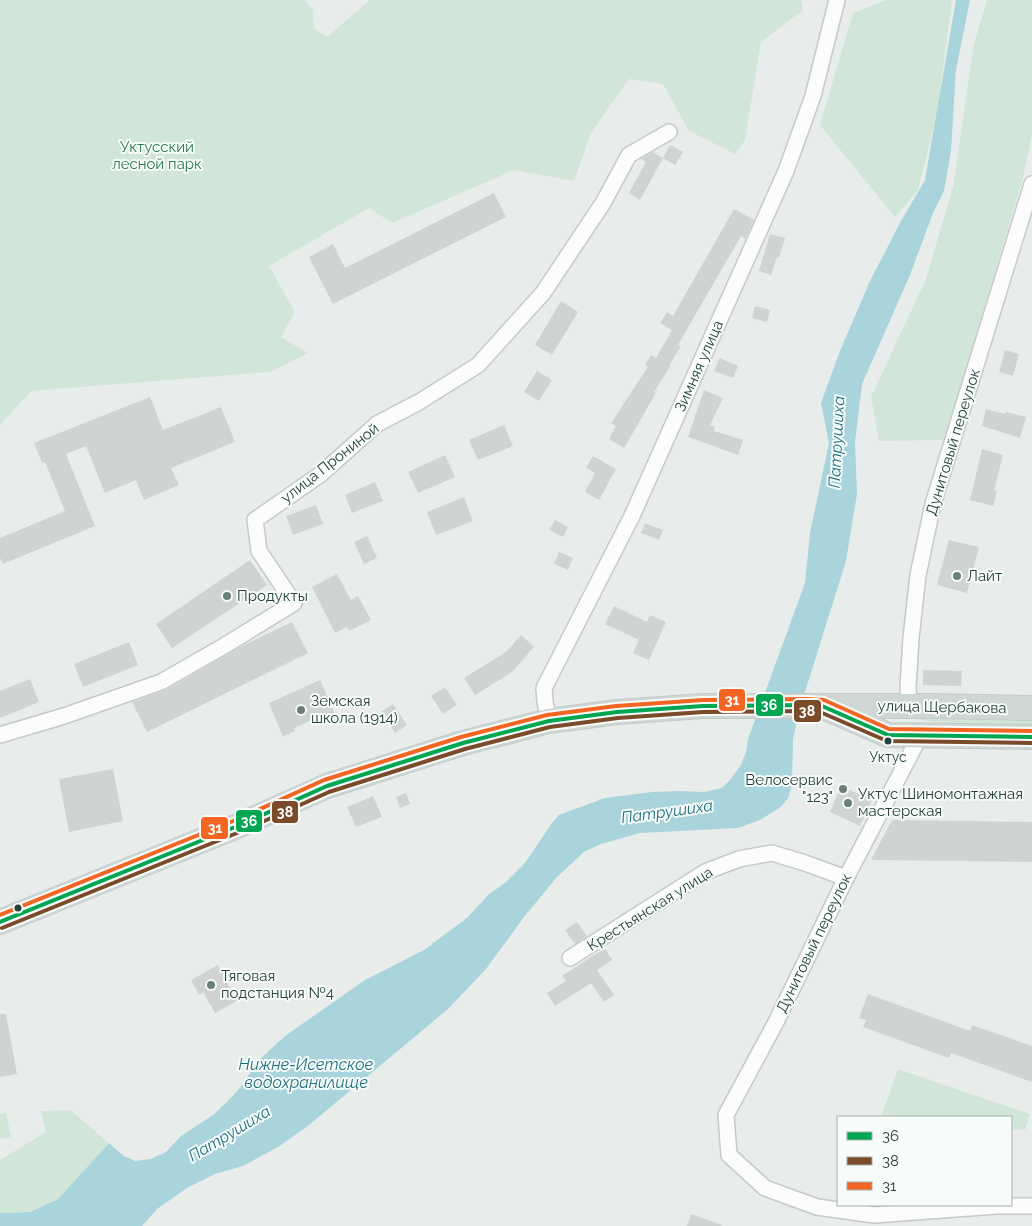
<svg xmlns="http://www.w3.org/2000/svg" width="1032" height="1226" font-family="Raleway,sans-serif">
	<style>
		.green { fill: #d1e6d8 }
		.water { fill: #a9d4db }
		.building { fill: #cfd4d2 }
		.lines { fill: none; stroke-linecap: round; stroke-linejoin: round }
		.street-casing { stroke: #c5cac8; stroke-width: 18 }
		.primary-casing { stroke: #c3ccc9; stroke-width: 26 }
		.street { stroke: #fcfcfc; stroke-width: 15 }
		.primary { stroke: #cfd7d5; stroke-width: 24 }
		.bus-1-casing { stroke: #f7fbf9; stroke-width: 8 }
		.bus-2-casing { stroke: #f7fbf9; stroke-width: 8 }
		.bus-3-casing { stroke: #f7fbf9; stroke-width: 8 }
		.bus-1 { stroke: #00a651; stroke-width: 4 }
		.bus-2 { stroke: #7a4b2a; stroke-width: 4 }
		.bus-3 { stroke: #f26522; stroke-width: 4 }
		.poi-dot { fill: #697e78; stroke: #f7fbf9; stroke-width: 2 }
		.bus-dot { fill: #24423a; stroke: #f7fbf9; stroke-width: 2 }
		.labels { text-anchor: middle; stroke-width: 4; stroke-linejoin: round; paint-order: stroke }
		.bus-label { font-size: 14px; fill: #24423a; stroke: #f7fbf9 }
		.park-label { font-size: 15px; fill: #2d7a4b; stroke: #f7fbf9 }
		.street-label { font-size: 15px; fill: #24423a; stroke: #f7fbf9 }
		.poi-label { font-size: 15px; fill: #24423a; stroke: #f7fbf9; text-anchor: start }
		.water-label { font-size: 16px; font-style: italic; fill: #1c6f80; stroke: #f7fbf9 }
		.line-badge { stroke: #f7fbf9; stroke-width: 2 }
		.badge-label { font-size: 14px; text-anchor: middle; font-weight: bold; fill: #fff }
	</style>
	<rect width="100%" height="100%" fill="#e8edeb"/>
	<g class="green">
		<path d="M0,0h305l8,10 1,18 13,9 43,-37h431l2,10 -42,32 -16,98 -10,14 -46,-23 -26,-47 -34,-5 -38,54 -17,48 -60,-11 -122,53 -23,-15 -100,58 26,46 -14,25 27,16 -38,19 -239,19 -31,34z"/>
		<path d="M886,0h66l-15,114 -19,76 -23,27 -75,-92 33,-112z"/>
		<path d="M987,0h45v135l-10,46 -62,209 -17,50 -64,1 -8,-44 55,-118 27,-92 21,-143z"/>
		<path d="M908,717l124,3v7l-79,-1z"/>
		<path d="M898,1069l132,45 -5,16 -14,-1v-12h-130z"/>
		<path d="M70,1110l39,33 -51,56 -28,13 -30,1v-53l46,-28 -5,-21z"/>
		<path d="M6,1113l5,24 -11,2v-25z"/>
	</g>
	<path class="water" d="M956,0h14l-14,70 -5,81 -7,40 -11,22 -23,62 -48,109 -7,58 2,52 -11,67 -47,150 -6,28 -1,46 -4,13 -7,9 -21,13 -22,8 -98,5 -39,11 -17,8 -27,25 -33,40 -38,52 -38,40 -139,116 -31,22 -35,19 -28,8 -28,14 -30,21 -15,17h-142v-13l30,-1 28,-13 51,-56 15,13 11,5 16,-2 15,-7 15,-16 32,-21 14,-13 13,-14 18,-27 27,-25 80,-56 59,-30 44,-33 20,-22 18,-13 19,-19 27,-40 7,-8 46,-17 47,-6 27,-1 25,1 18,-4 8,-8 11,-15 5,-13 2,-13 57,-156 5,-50 19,-90 -8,-40 19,-52 30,-70 31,-60 24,-41z"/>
	<g class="building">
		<path d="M670,145l13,7 -8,13 -12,-7z"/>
		<path d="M653,152l10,6 -23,42 -11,-7 17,-31 -5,-3z"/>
		<path d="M494,193l12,24 -173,87 -24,-47 24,-13 12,24z"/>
		<path d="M734,209l20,11 -9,19 -4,-3 -47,81 -16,28 3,1 -12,20 1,1 -16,25 2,1 -32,55 -15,-9 7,-13 -5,-3 37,-56 -3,-2 6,-10 5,3 16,-28 -12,-7 7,-11 6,4z"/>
		<path d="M770,234l15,4 -6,20 -2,-1 -6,18 -12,-4z"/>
		<path d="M561,301l17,11 -26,43 -17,-10z"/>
		<path d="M755,306l15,4 -3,12 -15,-4z"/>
		<path d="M1005,350l14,4 -6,22 -14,-4z"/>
		<path d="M720,358l18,8 -5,12 -19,-7z"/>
		<path d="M537,371l15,9 -13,21 -15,-9z"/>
		<path d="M704,390l19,8 -13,27 5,2 -1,4 29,9 -5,15 -50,-18z"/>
		<path d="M150,397l13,33 58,-23 14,35 -64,26 8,17 -35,15 -8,-20 -31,13 -19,-47 -20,8 29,72 -92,38 -3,-6v-20l65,-27 -20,-49 -3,1 -8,-20z"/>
		<path d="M986,409l19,5 1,-2 20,5 -6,21 -38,-12z"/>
		<path d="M504,425l9,21 -35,14 -9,-20z"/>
		<path d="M982,449l21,6 -9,35 3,1 -4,15 -23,-6z"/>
		<path d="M445,455l10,22 -37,16 -10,-21z"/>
		<path d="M593,456l23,13 -17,31 -14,-8 10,-19 -9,-5z"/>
		<path d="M375,482l8,19 -31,12 -7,-18z"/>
		<path d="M464,497l9,24 -37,14 -9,-23z"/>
		<path d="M316,505l7,19 -30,11 -7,-19z"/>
		<path d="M555,520l13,7 -5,10 -14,-7z"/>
		<path d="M645,523l18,7 -4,10 -18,-7z"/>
		<path d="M367,536l10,22 -13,6 -10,-22z"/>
		<path d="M949,540l30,7 -12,46 -30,-8z"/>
		<path d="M559,552l14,6 -5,12 -14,-6z"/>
		<path d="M250,560l17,25 -95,63 -16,-24z"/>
		<path d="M337,574l14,26 7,-4 13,24 -22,11 -2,-4 -12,6 -23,-46z"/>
		<path d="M614,606l33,16 3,-7 16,7 -17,38 -16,-7 6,-13 -34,-16z"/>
		<path d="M292,622l16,31 -161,79 -15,-30 34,-12 74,-43z"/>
		<path d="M521,635l13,12 -22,25 -37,23 -11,-17 42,-26z"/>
		<path d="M129,642l9,23 -55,22 -9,-23z"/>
		<path d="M923,670l39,1 -1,15 -38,-1z"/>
		<path d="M30,679l9,23 -39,16v-27z"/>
		<path d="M320,680l15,34 -17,7 -2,-3 -22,10 1,3 -12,6 -14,-34z"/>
		<path d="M445,687l12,18 -14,9 -12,-18z"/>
		<path d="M393,704l14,21 -12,8 -14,-21z"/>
		<path d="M113,769l10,52 -54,11 -10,-53z"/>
		<path d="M841,786l31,14 -12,26 -30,-14z"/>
		<path d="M406,793l4,11 -10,4 -4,-11z"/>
		<path d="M373,796l9,21 -26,10 -9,-20z"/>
		<path d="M892,820l140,2v40l-161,-2z"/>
		<path d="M577,922l10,14 -12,8 -10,-14z"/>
		<path d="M605,948l7,12 -15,10 17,25 -10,7 -13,-19 -36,23 -8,-13 19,-12 -4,-5z"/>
		<path d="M218,965l19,36 -22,12 -12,-21 -4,3 -8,-15z"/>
		<path d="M868,994l102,37 2,-6 60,21v36l-81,-29 -2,5 -86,-31 3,-7 -7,-2z"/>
		<path d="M0,1014h6l11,60 -17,3z"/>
		<path d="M691,1214l31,11v1h-35z"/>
	</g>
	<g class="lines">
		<g class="street-casing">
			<g id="street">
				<path d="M909,706l-1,-19 3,-49 7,-63 15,-71 99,-320"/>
				<path d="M549,721l-4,-19 -1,-14 88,-172 154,-345 27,-75 24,-96"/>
				<path d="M0,735l64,-19 97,-34 63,-36 70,-43 -35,-52 -4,-31 66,-46 56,-50 42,-22 59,-37 65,-72 60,-90 26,-48 40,-23"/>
				<path d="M920,736l-74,142 -70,144 -50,93 3,40 36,33 52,19 57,8 122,-9h36"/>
				<path d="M570,958l135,-86 34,-13 33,-6 33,10 41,15"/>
			</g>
		</g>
		<g class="primary-casing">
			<g id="primary">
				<path d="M830,710l58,25 144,2"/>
				<path d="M0,922l240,-97 87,-39 136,-43 86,-22 68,-9 86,-6h229l100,2"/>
			</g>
		</g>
		<use href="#street" class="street"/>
		<use href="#primary" class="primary"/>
		<g class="bus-1-casing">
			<path id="bus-1" d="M0,922l240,-97 87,-39 136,-43 86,-22 68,-9 86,-6 104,-1 15,1 66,29 144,2"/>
		</g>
		<g class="bus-2-casing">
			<path id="bus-2" d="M2,928l240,-97 87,-39 136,-43 85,-22 68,-9 85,-6 104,-1 13,1 67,29 145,2"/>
		</g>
		<g class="bus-3-casing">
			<path id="bus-3" d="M0,915l238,-96 86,-39 137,-43 86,-22 69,-9 87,-6 104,-1 17,1 65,29 143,2"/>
		</g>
		<use href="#bus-1" class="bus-1"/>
		<use href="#bus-2" class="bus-2"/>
		<use href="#bus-3" class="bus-3"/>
	</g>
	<g class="poi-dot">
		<circle cx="957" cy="576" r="5"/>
		<circle cx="227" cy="596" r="5"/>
		<circle cx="301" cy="710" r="5"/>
		<circle cx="843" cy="789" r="5"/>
		<circle cx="848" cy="803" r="5"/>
		<circle cx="211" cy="985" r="5"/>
	</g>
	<g class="bus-dot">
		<circle cx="888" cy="741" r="4.5"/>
		<circle cx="18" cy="908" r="4.5"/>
	</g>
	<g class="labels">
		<g class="bus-label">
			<text x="888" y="762">Уктус</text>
		</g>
		<g class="park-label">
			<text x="157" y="152">Уктусский<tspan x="157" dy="17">лесной парк</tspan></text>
		</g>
		<g class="street-label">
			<text transform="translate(699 366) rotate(-66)" y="5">Зимняя улица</text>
			<text transform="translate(953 442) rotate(-73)" y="5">Дунитовый переулок</text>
			<text transform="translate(330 463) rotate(-38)" y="5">улица Прониной</text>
			<text transform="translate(942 707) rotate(1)" y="5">улица Щербакова</text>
			<text transform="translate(650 909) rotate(-32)" y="5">Крестьянская улица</text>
			<text transform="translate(814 943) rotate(-64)" y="5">Дунитовый переулок</text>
		</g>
		<g class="poi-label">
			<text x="967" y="581">Лайт</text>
			<text x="237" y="601">Продукты</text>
			<text x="311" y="706">Земская<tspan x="311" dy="17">школа (1914)</tspan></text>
			<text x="833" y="785" text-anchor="end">Велосервис<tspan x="833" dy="17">"123"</tspan></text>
			<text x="858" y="799">Уктус Шиномонтажная<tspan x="858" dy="17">мастерская</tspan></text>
			<text x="221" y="981">Тяговая<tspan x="221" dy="17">подстанция №4</tspan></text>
		</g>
		<g class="water-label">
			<text transform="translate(836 442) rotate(-87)" y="6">Патрушиха</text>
			<text transform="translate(667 811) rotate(-8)" y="6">Патрушиха</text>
			<text x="306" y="1070">Нижне-Исетское<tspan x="306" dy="18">водохранилище</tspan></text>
			<text transform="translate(229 1133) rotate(-31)" y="6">Патрушиха</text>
		</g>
	</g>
	<g class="line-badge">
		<rect x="718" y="688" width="28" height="24" rx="5" fill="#f26522"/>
		<rect x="755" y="693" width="29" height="24" rx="5" fill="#00a651"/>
		<rect x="793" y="699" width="29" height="24" rx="5" fill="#7a4b2a"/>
		<rect x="271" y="800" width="28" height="24" rx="5" fill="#7a4b2a"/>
		<rect x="235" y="809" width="28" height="24" rx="5" fill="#00a651"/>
		<rect x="200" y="816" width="29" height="24" rx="5" fill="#f26522"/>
	</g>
	<g class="badge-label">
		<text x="732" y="705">31</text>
		<text x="769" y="710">36</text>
		<text x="807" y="716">38</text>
		<text x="285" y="817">38</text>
		<text x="249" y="826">36</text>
		<text x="215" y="833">31</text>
	</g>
	<rect x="837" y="1116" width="175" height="90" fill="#f7fbf9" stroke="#a3b1ad"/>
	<rect x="847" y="1132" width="25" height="8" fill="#00a651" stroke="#a3b1ad"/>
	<text x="882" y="1141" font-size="15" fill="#24423a">36</text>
	<rect x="847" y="1157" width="25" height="8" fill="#7a4b2a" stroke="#a3b1ad"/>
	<text x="882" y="1166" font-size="15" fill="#24423a">38</text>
	<rect x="847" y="1182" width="25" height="8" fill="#f26522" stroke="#a3b1ad"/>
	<text x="882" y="1191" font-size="15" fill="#24423a">31</text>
</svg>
